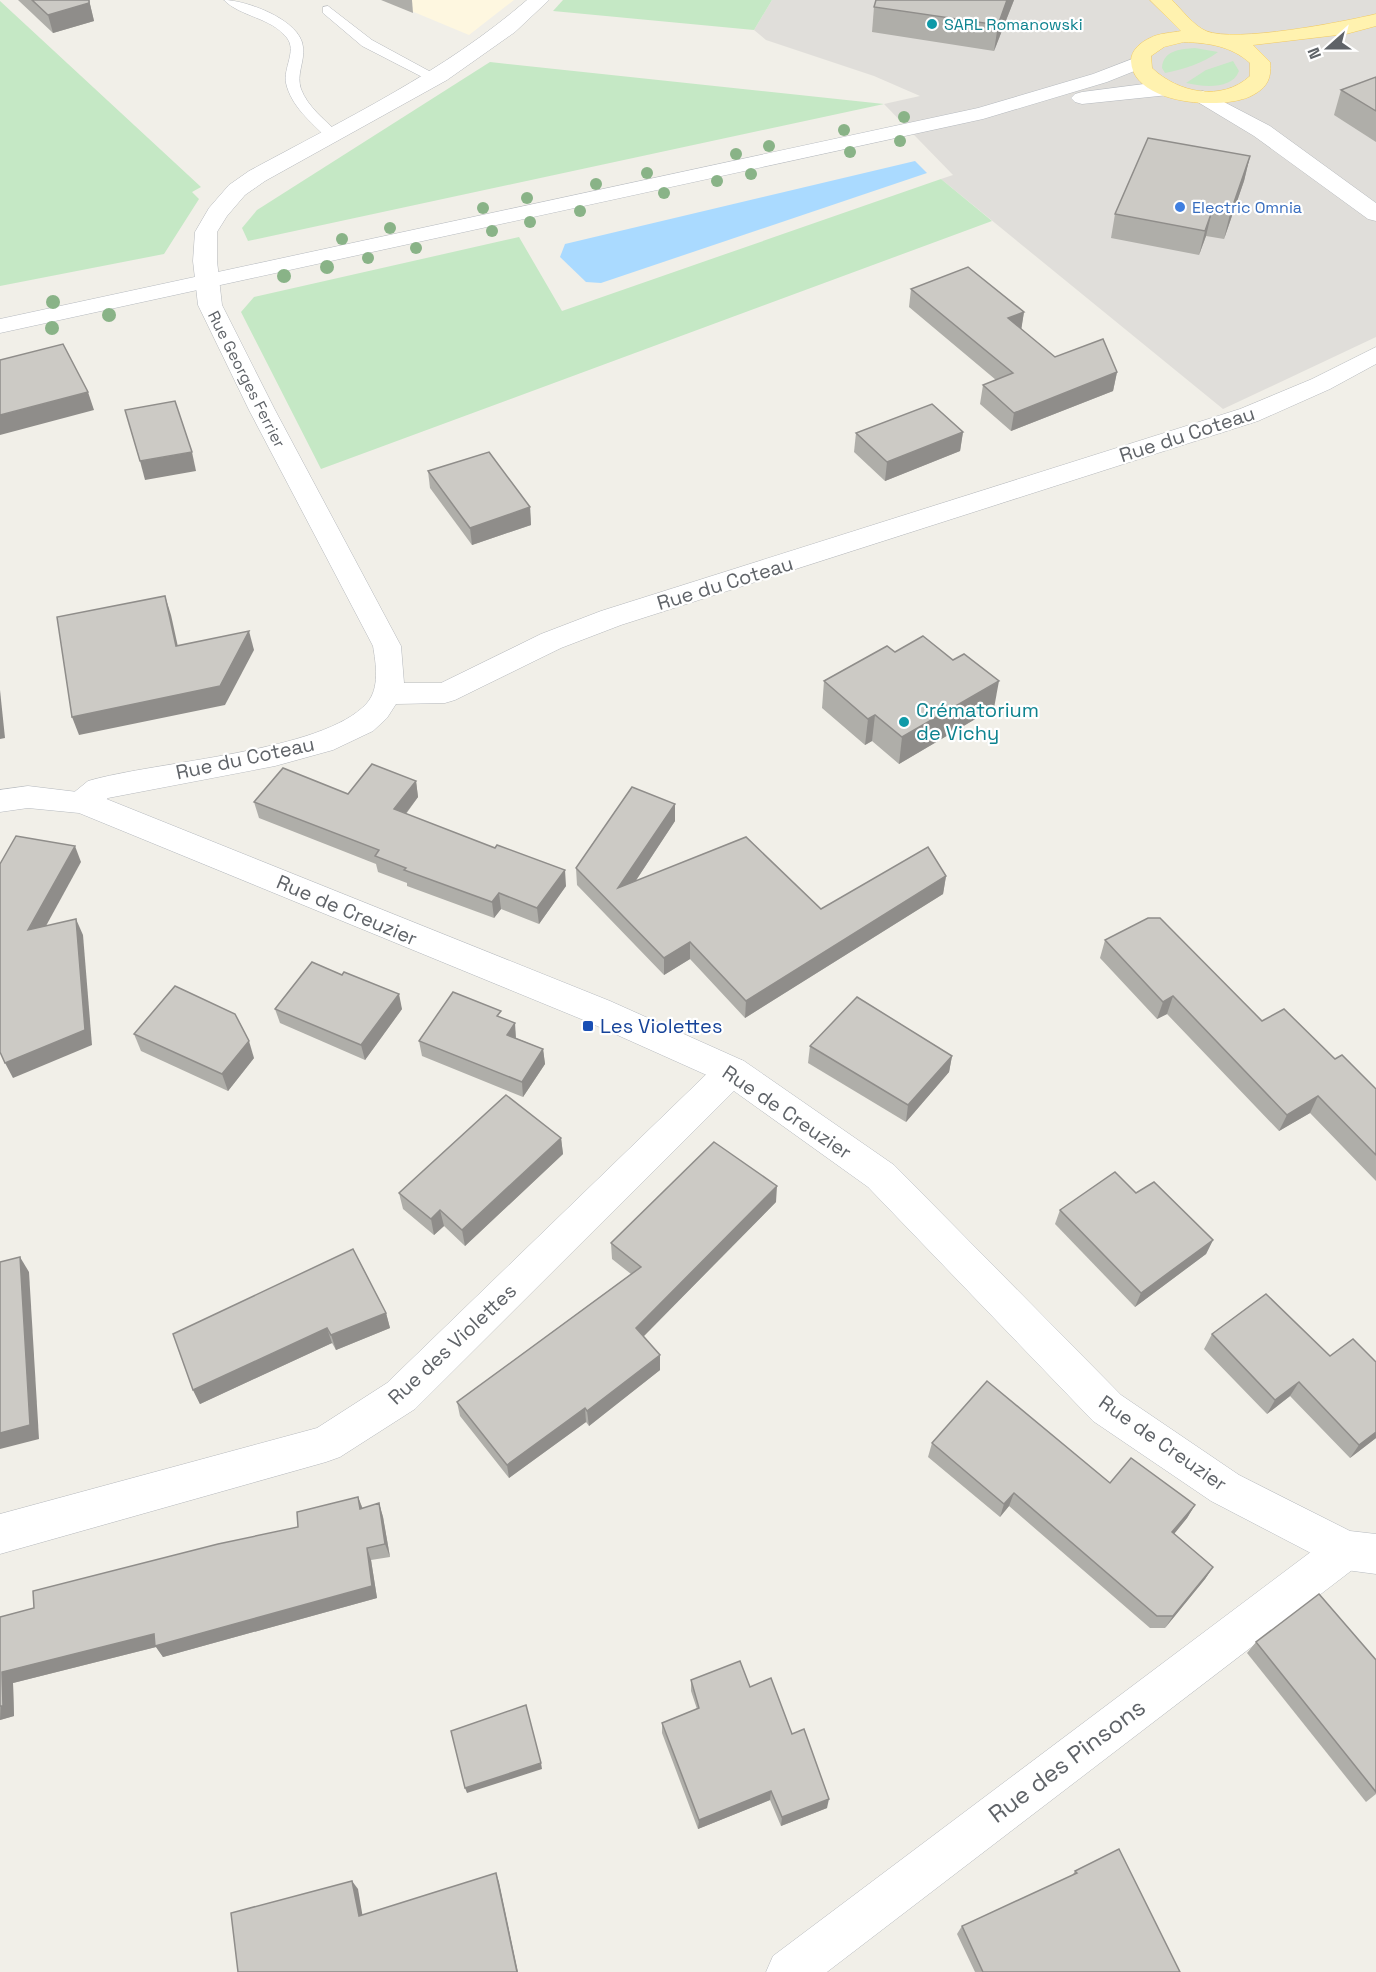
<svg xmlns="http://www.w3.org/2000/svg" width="1376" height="1972" font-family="'Space Grotesk',sans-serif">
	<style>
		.commercial { fill: #fef7e0 }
		.industrial { fill: #e0deda }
		.green { fill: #c5e8c5 }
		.water { fill: #aadaff }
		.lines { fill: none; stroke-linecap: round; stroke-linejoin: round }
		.lane-casing { stroke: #b5b8bc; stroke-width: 1 }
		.street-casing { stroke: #b5b8bc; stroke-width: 1 }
		.secondary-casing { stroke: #b6babf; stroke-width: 1 }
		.primary-casing { stroke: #f2c960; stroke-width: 1 }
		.lane { fill: #fff; fill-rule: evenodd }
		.street { fill: #fff; fill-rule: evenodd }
		.secondary { fill: #fff; fill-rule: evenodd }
		.primary { fill: #fff2af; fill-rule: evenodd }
		.tree { fill: #89b387 }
		.wall { fill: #afaea9 }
		.shaded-wall { fill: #8f8d8a }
		.building { fill: #cccac5; stroke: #8f8d8a; stroke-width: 1.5 }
		.culture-dot { fill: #0f9aa8; stroke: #fff; stroke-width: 2 }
		.shop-dot { fill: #3f7fe0; stroke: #fff; stroke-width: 2 }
		.transit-dot { fill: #1a4fb4; stroke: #fff; stroke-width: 2 }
		.labels { text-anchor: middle; stroke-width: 4.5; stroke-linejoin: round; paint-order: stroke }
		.far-culture-label { font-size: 16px; fill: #0d838f; stroke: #fff; text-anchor: start }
		.far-shop-label { font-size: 16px; fill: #366cbe; stroke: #fff; text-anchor: start }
		.far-street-label { font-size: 16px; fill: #5f6368; stroke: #fff }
		.street-label { font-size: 20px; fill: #5f6368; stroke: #fff }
		.culture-label { font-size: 20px; fill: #0d838f; stroke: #fff; text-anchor: start }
		.transit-label { font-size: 20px; fill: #164399; stroke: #fff; text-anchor: start }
		.near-street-label { font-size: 24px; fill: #5f6368; stroke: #fff }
	</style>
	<rect width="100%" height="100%" fill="#f1efe8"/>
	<path class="commercial" d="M385,0h129l-45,35z"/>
	<path class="industrial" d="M772,0h604v337l-153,72 -282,-230 12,-4 -69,-71 36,-8 -46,-20 -108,-36 -12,-10z"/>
	<g class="green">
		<path d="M563,0h209l-18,30 -201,-19z"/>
		<path d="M0,1l201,186 -9,5 7,7 -35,55 -164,32z"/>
		<path d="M1195,48l23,4c-16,12 -34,17 -53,21l-3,-5c1,-18 19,-19 33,-20z"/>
		<path d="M1233,61l6,10c-7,19 -36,16 -53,12l20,-13z"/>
		<path d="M490,62l394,42 -636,137 -6,-13 15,-18z"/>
		<path d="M941,179l51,42 -671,248 -80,-157 13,-15 265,-60 43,74z"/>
	</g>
	<path class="water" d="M915,161l12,12 -326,110 -15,-1 -26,-25 5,-13z"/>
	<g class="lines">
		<g class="lane-casing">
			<g id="lane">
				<path d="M224,0c22,0 77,20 79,47 2,15 -7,27 -2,42 7,18 23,30 36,43v6h-10c-16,-16 -36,-32 -41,-55 -3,-15 11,-32 1,-45 -16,-21 -47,-21 -63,-38z"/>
				<path d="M328,6l44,34 70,38 -7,4 -5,-1 -68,-35 -39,-33v-6z"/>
			</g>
		</g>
		<g class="street-casing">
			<g id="street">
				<path d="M527,0h22l-34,32 -68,48 -182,101 -20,14 -18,21 -10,16v29l5,44 53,105 126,236 3,37h37l100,-49 60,-23 639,-202 72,-30 64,-32v17l-46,25 -72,32 -637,204 -60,23 -106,52 -10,3 -49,1 -9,14 -14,13 -40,19 -58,16 -167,32c-12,10 -20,17 -36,12l-4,-8 4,-8 16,-13c68,-20 236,-29 279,-78 13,-15 9,-39 6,-57l-124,-236 -51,-105 -5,-44 2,-29 14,-24 20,-23 20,-14c96,-52 195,-99 278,-171z"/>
				<path d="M1203,91l67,35 106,77v18l-8,-2 -114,-83 -58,-35 -4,-4 4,-4z"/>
				<path d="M732,1057l12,4 5,10 -5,10 -329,328 -75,48 -14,5 -326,92v-40l317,-86 70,-45 333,-322z"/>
				<path d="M1346,1530l14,6 6,14 -6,14 -533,408h-61l7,-16 559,-420z"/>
			</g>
		</g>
		<g class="secondary-casing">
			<g id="secondary">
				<path d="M1140,56l7,2 3,4 -3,4 -40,16 -124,37 -983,214v-14l978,-211 115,-34z"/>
				<path d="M1144,84l34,2 4,4 -4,4 -96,10 -7,-2 -4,-4 4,-4 7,-2z"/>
				<path d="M28,786l66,8 516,207 134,60 150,104 227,230 118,80 111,56 26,3v40l-30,-4 -14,-6 -121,-63 -118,-80 -225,-234 -148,-106 -134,-60 -507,-208 -51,-5 -28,4v-22z"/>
			</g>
		</g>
		<g class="primary-casing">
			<path id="primary" d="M1150,0h22c9,9 22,26 34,31 29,12 137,-9 170,-17v12l-30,8 -93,11 17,17c2,18 -4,27 -21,35 -31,13 -116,7 -118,-36 0,-11 10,-19 19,-23 9,-5 21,-5 31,-7zM1184,42c25,1 47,4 66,21v13c-28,26 -72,17 -98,-8l-1,-12 13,-9z"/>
		</g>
		<use href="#lane" class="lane"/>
		<use href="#street" class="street"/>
		<use href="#secondary" class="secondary"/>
		<use href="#primary" class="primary"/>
	</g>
	<g class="tree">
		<circle cx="904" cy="117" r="6"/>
		<circle cx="844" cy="130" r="6"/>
		<circle cx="900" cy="141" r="6"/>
		<circle cx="769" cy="146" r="6"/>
		<circle cx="850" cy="152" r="6"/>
		<circle cx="736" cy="154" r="6"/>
		<circle cx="647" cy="173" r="6"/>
		<circle cx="751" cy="174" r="6"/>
		<circle cx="717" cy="181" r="6"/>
		<circle cx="596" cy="184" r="6"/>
		<circle cx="664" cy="193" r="6"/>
		<circle cx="527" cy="198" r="6"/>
		<circle cx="483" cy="208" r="6"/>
		<circle cx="580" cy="211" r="6"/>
		<circle cx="530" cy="222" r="6"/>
		<circle cx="390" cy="228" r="6"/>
		<circle cx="492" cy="231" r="6"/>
		<circle cx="342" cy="239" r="6"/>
		<circle cx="416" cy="248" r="6"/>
		<circle cx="368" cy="258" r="6"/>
		<circle cx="327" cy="267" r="7"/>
		<circle cx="284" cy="276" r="7"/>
		<circle cx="53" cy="302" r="7"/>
		<circle cx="109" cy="315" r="7"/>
		<circle cx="52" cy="328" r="7"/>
	</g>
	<g class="wall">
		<path d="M18,0h71l5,21 -41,12z"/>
		<path d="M381,0h31l1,13z"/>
		<path d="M1014,0l-20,51 -122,-19 2,-25z"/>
		<path d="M1376,77v65l-42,-27 7,-25z"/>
		<path d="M1250,156l-6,25 -20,58 -18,-3 -7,19 -88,-17 4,-24z"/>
		<path d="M911,289l113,23 -3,17 34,28 62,15 -4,19 -102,40 -31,-27 3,-19 13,-5 -87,-73z"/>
		<path d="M963,432l-3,19 -75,30 -31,-29 2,-19z"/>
		<path d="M428,471l102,36 1,18 -59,20 -42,-57z"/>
		<path d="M895,652l99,56 -95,56 -27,-23 -7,4 -43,-37 2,-27z"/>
		<path d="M416,781l2,16 -12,17 160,72 -27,38 -38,-15 -7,9 -87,-32v-3l-29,-11 -2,-8 -117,-46 -5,-16 94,-8z"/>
		<path d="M675,804v17l-40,61 186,27 125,-33 -3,18 -198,124 -55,-59 -26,16 -87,-90 -1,-17z"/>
		<path d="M1105,940l230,119 41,30v92l-66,-68 -31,18 -112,-117 -10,5 -57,-61z"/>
		<path d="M275,1009h127l-37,51 -85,-37z"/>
		<path d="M501,1018l15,20 27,11 2,15 -22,33 -101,-41 -3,-15z"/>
		<path d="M134,1034l120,24 -26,33 -87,-40z"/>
		<path d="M810,1046l142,10 -3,16 -43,50 -98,-59z"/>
		<path d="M561,1138l2,16 -98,92 -21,-20 -10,9 -31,-26 -4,-16z"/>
		<path d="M1136,1193l77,47 -7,14 -71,53 -80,-83 5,-14z"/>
		<path d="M776,1202l-133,135 17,18v15l-71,56 -3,-4 -77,56 -49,-62 -3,-14 174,-128 -19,-15 -1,-16z"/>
		<path d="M353,1249l33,64 4,15 -54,22 -4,-7 -132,61 -7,-14z"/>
		<path d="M1266,1294l110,144 -26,20 -60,-62 -23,18 -63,-65 8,-15z"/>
		<path d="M932,1443l178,40 85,22 -8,13 -13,16 39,33 -8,12 -40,49h-15l-141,-122 -9,11 -72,-60z"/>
		<path d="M358,1497l5,12 16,-6 4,14 7,40 -19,3 6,38 -214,59 -7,-10 -143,36 1,33 -14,4v-103l34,-9 264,-81z"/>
		<path d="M1256,1642l120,18v134l-10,8 -119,-149z"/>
		<path d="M691,1680l59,7 42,47 35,74 -46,18 -11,-26 -72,29 -36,-96v-10l35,-14 -6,-18z"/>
		<path d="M1075,1871l105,101h-205l-18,-38 5,-8 110,-50z"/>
	</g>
	<g class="shaded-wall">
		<path d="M89,0l5,21 -41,12 -5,-18z"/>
		<path d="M1007,0h7l-20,51 4,-26z"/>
		<path d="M1250,156l-6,25 -20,58 6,-25z"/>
		<path d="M1212,211l-6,25 -7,19 6,-24z"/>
		<path d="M1024,312l-3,19 -13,-13z"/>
		<path d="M1117,372l-4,19 -102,40 3,-18z"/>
		<path d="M88,392l6,18 -94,25v-20z"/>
		<path d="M963,432l-3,19 -75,30 2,-19z"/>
		<path d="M192,452l4,19 -51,9 -5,-19z"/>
		<path d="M530,507l1,18 -59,20 -2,-17z"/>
		<path d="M165,596l6,19 11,50 -6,-19z"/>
		<path d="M249,631l5,19 -29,55 -146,30 -7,-18z"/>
		<path d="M999,681l-5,27 -95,56 3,-27z"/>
		<path d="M0,690l5,48 -5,1z"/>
		<path d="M875,715l-3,26 -7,4 3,-26z"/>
		<path d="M416,781l2,16 -21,28 -3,-16z"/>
		<path d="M675,804v17l-56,85 -1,-18z"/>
		<path d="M75,846l6,16 -46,84 -7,-16z"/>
		<path d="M565,870l1,16 -27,38 -2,-16z"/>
		<path d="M946,876l-3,18 -198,124 1,-17z"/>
		<path d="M499,893l2,16 -7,9 -2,-16z"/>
		<path d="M76,919l7,16 9,110 -79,33 -8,-15z"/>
		<path d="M690,942v17l-26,16v-17z"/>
		<path d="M399,994l3,15 -37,51 -4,-15z"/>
		<path d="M1173,996l-6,18 -10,5 6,-17z"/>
		<path d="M515,1023l1,15 -9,-3z"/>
		<path d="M249,1041l5,17 -26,33 -6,-17z"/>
		<path d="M543,1049l2,15 -22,33 -1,-15z"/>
		<path d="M952,1056l-3,16 -43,50 2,-17z"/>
		<path d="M1318,1096l-8,17 -31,18 8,-16z"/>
		<path d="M561,1138l2,16 -98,92 -3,-16z"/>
		<path d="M777,1186l-1,16 -139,141 -1,-15z"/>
		<path d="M440,1210l4,16 -10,9 -3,-16z"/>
		<path d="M1213,1240l-7,14 -71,53 6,-14z"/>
		<path d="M20,1257l9,15 10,167 -39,10v-16z"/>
		<path d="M386,1313l4,15 -54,22 -5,-15z"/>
		<path d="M327,1328l5,15 -132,61 -7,-14z"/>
		<path d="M660,1355v15l-71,56 -2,-15z"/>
		<path d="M1299,1382l-9,14 -23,18 8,-14z"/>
		<path d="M585,1408l1,14 -77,56 -2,-13z"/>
		<path d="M1376,1432v6l-26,20 9,-13z"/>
		<path d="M1014,1493l-5,13 -9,11 4,-13z"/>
		<path d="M358,1497l5,13 -3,-1z"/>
		<path d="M379,1503l4,14 7,40 -5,-13z"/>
		<path d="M1195,1505l-8,13 -22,27 7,-13z"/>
		<path d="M367,1548l4,12 6,38 -214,59 -7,-10 -143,36 1,33 -14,4 2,-48z"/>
		<path d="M1213,1567l-8,12 -40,49 8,-12z"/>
		<path d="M541,1763l1,6 -75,24 -2,-5z"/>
		<path d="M771,1791l-1,9 -72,29 1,-9z"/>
		<path d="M829,1799l-2,9 -46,18 1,-9z"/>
		<path d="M496,1873l3,9 19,90h-1z"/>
		<path d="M352,1881l6,8 6,35 -5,-8z"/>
	</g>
	<g class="building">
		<path d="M32,0h57v3l-41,12z"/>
		<path d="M876,0h131l-9,25 -124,-18z"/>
		<path d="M1376,77v34l-35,-21z"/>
		<path d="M1148,138l102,18 -20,58 -18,-3 -7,20 -90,-17z"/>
		<path d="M968,267l56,45 -16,6 47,39 48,-18 14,33 -103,41 -31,-28 30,-12 -102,-84z"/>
		<path d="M63,344l25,48 -88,23v-55z"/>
		<path d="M175,401l17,51 -52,9 -15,-51z"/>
		<path d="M932,404l31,28 -76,30 -31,-29z"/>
		<path d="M489,452l41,55 -60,21 -42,-57z"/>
		<path d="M165,596l11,50 73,-15 -29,55 -148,31 -15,-100z"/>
		<path d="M923,636l30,24 11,-6 35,27 -97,56 -27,-22 -7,4 -44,-38 63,-35 8,6z"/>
		<path d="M372,764l44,17 -22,28 101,39 2,-3 68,25 -28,38 -38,-15 -7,9 -88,-32 2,-2 -31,-12 4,-6 -125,-48 29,-34 65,26z"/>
		<path d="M632,787l43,17 -57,84 128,-51 75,72 107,-62 18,29 -200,125 -56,-59 -26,16 -88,-90z"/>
		<path d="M16,836l59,10 -47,84 48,-11 9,111 -80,33 -5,-11v-188z"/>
		<path d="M1148,918h12l102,103 22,-12 51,50 7,-4 34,34v66l-58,-59 -31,19 -114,-119 -10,6 -58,-62z"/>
		<path d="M312,962l30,13 2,-3 55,22 -38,51 -86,-36z"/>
		<path d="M175,986l60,28 14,27 -27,33 -88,-40z"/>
		<path d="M453,992l48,19 -4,5 18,7 -8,12 36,14 -21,33 -103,-41z"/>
		<path d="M857,997l95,59 -44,49 -98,-59z"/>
		<path d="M506,1095l55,43 -99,92 -22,-20 -9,9 -32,-26z"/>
		<path d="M714,1142l63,44 -141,142 24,27 -73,56 -2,-3 -78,57 -50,-63 184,-135 -30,-24z"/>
		<path d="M1115,1172l21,21 18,-11 59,58 -72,53 -81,-83z"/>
		<path d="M353,1249l33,64 -55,22 -4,-7 -134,62 -20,-56z"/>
		<path d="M20,1257l10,168 -30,8v-171z"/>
		<path d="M1266,1294l64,62 23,-17 23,23v70l-17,13 -60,-63 -24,18 -63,-66z"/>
		<path d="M987,1381l123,102 21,-25 64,47 -23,27 41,35 -40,49h-16l-143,-123 -10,11 -72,-61z"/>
		<path d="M358,1497l2,12 19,-6 6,41 -18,4 5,38 -217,60 -1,-12 -152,38 1,34h-3v-89l34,-9 -1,-17 185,-47 80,-17 -1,-15z"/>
		<path d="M1319,1594l57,66v132l-120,-150z"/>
		<path d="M740,1661l10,26 21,-9 21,56 12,-5 25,70 -47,18 -11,-26 -72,29 -37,-97 37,-15 -8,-28z"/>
		<path d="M526,1705l15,58 -76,25 -14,-57z"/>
		<path d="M1119,1849l61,123h-197l-21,-46 115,-53 -2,-2z"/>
		<path d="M496,1873l21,99h-279l-7,-59 121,-32 7,35z"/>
	</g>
	<g class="culture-dot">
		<circle cx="932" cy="24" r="6"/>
		<circle cx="904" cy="722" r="6"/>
	</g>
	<circle class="shop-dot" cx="1180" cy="207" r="6"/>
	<rect class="transit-dot" x="582" y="1020" width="12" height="12" rx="3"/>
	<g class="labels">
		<g class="far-culture-label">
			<text x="944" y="30">SARL Romanowski</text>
		</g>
		<g class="far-shop-label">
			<text x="1192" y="213">Electric Omnia</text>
		</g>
		<g class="far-street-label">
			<text transform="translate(247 379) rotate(63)" y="6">Rue Georges Ferrier</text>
		</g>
		<g class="street-label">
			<text transform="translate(1187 434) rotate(-18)" y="7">Rue du Coteau</text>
			<text transform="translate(725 583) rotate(-17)" y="7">Rue du Coteau</text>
			<text transform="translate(245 758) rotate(-12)" y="7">Rue du Coteau</text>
			<text transform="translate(347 910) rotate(23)" y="7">Rue de Creuzier</text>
			<text transform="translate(787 1112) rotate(34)" y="7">Rue de Creuzier</text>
			<text transform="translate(452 1344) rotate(-43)" y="7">Rue des Violettes</text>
			<text transform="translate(1163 1443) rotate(35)" y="7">Rue de Creuzier</text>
		</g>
		<g class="culture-label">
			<text x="916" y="717">Crématorium<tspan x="916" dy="23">de Vichy</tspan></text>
		</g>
		<g class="transit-label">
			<text x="600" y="1033">Les Violettes</text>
		</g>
		<g class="near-street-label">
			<text transform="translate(1067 1761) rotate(-37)" y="8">Rue des Pinsons</text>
		</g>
	</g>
	<g transform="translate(1328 48) rotate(249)" stroke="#ffffff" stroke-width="4.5" paint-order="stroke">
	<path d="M0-4.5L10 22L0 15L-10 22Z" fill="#5f6368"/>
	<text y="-9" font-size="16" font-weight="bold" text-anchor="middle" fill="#5f6368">N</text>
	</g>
</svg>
